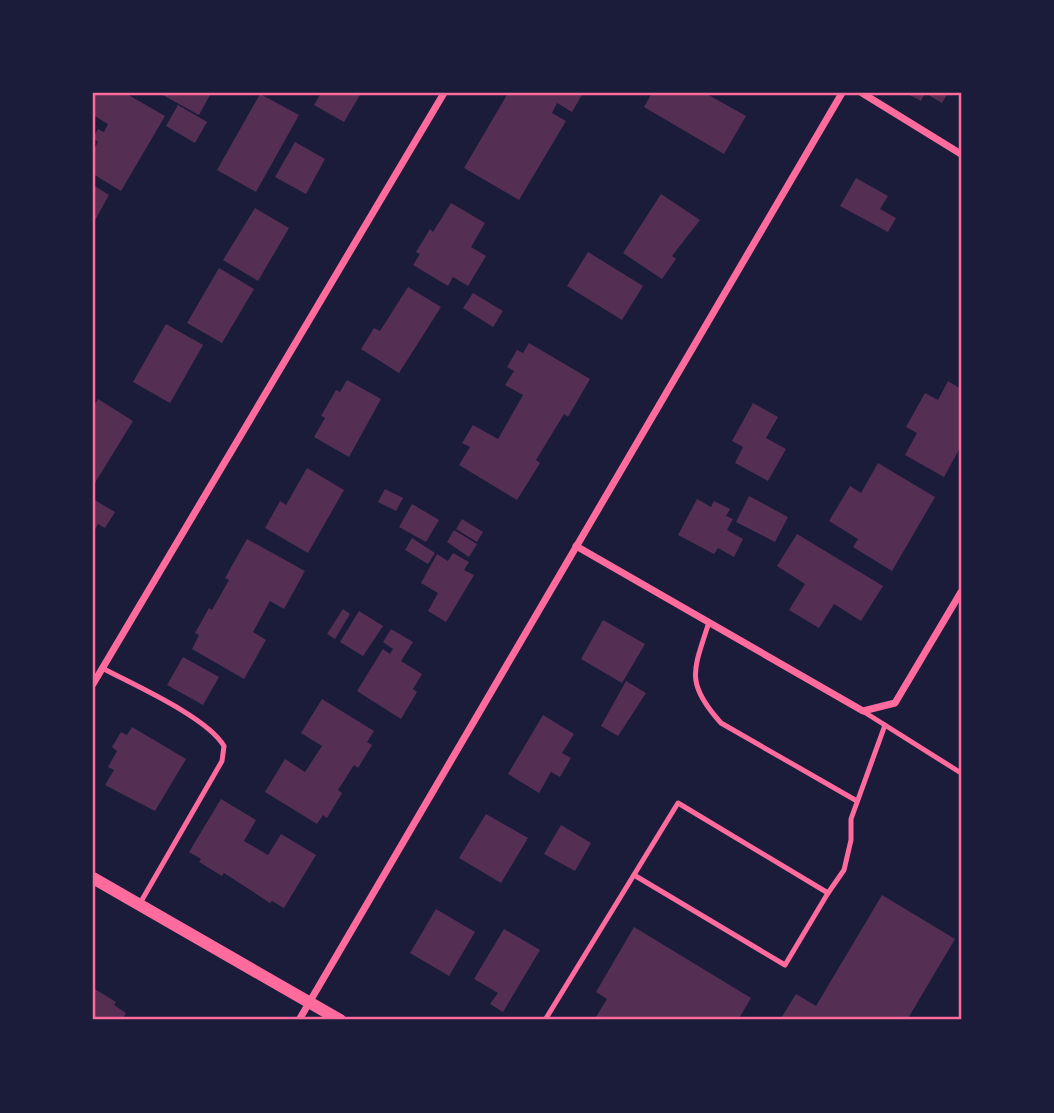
<svg xmlns="http://www.w3.org/2000/svg" width="1054" height="1113" font-family="Figtree,sans-serif">
	<style>
		.building { fill: #542f53 }
		.lines { fill: none; stroke-linecap: round; stroke-linejoin: round }
		.service { stroke: #ff6b9d; stroke-width: 5 }
		.minor { stroke: #ff6b9d; stroke-width: 7 }
		.tertiary { stroke: #ff6b9d; stroke-width: 12 }
		.neatline { fill: none; stroke: #ff6b9d; stroke-width: 2.5 }
	</style>
	<rect width="100%" height="100%" fill="#1b1b3a"/>
	<g class="building">
		<path d="M96,93h29l40,23 -44,75 -28,-17v-23l5,-9 -5,-4 5,-9 6,3 4,-8 -15,-9v-17z"/>
		<path d="M159,93h52l-12,22z"/>
		<path d="M321,93h40l-17,29 -30,-17z"/>
		<path d="M508,93h75l-11,19 -15,-9 -5,10 14,8 -47,79 -55,-32z"/>
		<path d="M652,93h53l41,23 -22,38 -80,-47z"/>
		<path d="M906,93h42l-6,10 -17,-10 -4,8z"/>
		<path d="M260,94l39,21 -43,77 -39,-22z"/>
		<path d="M178,105l29,17 -12,21 -29,-17z"/>
		<path d="M295,142l30,17 -19,35 -31,-17z"/>
		<path d="M856,178l32,18 -8,13 16,9 -8,14 -48,-26z"/>
		<path d="M93,185l16,10 -16,29z"/>
		<path d="M661,194l39,26 -28,36 4,3 -14,20 -39,-26z"/>
		<path d="M451,203l34,20 -14,24 15,9 -18,30 -15,-9 -5,9 -35,-21 7,-11 -4,-2 14,-23 3,3z"/>
		<path d="M255,208l34,20 -31,53 -35,-21z"/>
		<path d="M588,252l55,34 -21,34 -55,-34z"/>
		<path d="M219,268l35,21 -32,54 -35,-20z"/>
		<path d="M408,287l33,20 -42,66 -38,-24 13,-21 6,3z"/>
		<path d="M473,293l30,18 -10,16 -30,-19z"/>
		<path d="M166,324l37,21 -33,58 -37,-21z"/>
		<path d="M529,343l61,36 -22,38 -4,-3 -28,46 4,3 -23,37 -58,-35 11,-18 -8,-4 11,-18 25,14 25,-44 -18,-10 9,-14 -7,-4 10,-17 6,3z"/>
		<path d="M347,380l34,19 -32,58 -35,-20 11,-19 -4,-2 15,-26 4,2z"/>
		<path d="M948,381l13,8v57l-17,31 -39,-22 12,-22 -11,-6 19,-34 13,7z"/>
		<path d="M98,399l35,22 -40,65v-79z"/>
		<path d="M753,403l25,14 -12,21 20,11 -18,32 -33,-18 8,-16 -11,-6z"/>
		<path d="M878,463l57,34 -43,74 -39,-24 5,-8 -29,-18 21,-35 11,7z"/>
		<path d="M307,468l37,22 -36,63 -43,-25 15,-27 6,4z"/>
		<path d="M385,489l18,9 -7,13 -18,-9z"/>
		<path d="M749,496l39,21 -13,25 -39,-20z"/>
		<path d="M93,499l22,13 -10,16 -7,-4 -5,9z"/>
		<path d="M697,499l14,8 3,-6 16,8 -4,7 7,3 -6,11 16,9 -9,18 -16,-9 -4,6 -36,-19z"/>
		<path d="M412,504l27,16 -13,22 -27,-15z"/>
		<path d="M462,519l21,13 -6,10 -21,-13z"/>
		<path d="M454,530l23,14 -8,13 -22,-15z"/>
		<path d="M797,534l86,52 -22,35 -27,-17 -15,24 -30,-18 16,-26 -28,-18z"/>
		<path d="M412,538l23,15 -7,11 -23,-14z"/>
		<path d="M247,539l58,32 -21,38 -14,-8 -17,31 13,8 -22,39 -52,-30 7,-14 -4,-2 14,-25 3,2 17,-30 -4,-2z"/>
		<path d="M453,553l16,9 -5,8 10,5 -28,47 -18,-11 10,-18 -17,-10 16,-29 11,7z"/>
		<path d="M343,609l7,5 -15,25 -8,-5z"/>
		<path d="M359,611l24,15 -20,30 -23,-14z"/>
		<path d="M603,620l42,24 -23,39 -41,-24z"/>
		<path d="M391,629l22,13 -12,19 21,13 -9,15 4,3 -16,27 -44,-28 26,-42 7,5 3,-5 -10,-7z"/>
		<path d="M183,657l36,20 -16,28 -36,-20z"/>
		<path d="M626,681l20,12 -28,43 -17,-10z"/>
		<path d="M322,699l52,32 -7,11 5,3 -14,23 -4,-3 -16,25 4,3 -15,25 -4,-3 -6,9 -52,-32 20,-33 20,13 17,-26 -21,-13z"/>
		<path d="M543,715l31,19 -12,19 9,5 -11,19 -9,-5 -12,21 -31,-19z"/>
		<path d="M132,727l54,32 -31,52 -50,-26 9,-15 -6,-3 9,-16 -5,-4 9,-15 6,3z"/>
		<path d="M221,799l35,21 -12,21 24,14 13,-21 35,21 -32,53 -12,-7 -2,2 -46,-30 -2,3 -23,-14 2,-3 -12,-7z"/>
		<path d="M486,814l42,24 -27,45 -42,-25z"/>
		<path d="M561,825l30,18 -16,28 -31,-17z"/>
		<path d="M882,895l73,44 -48,81h-127l16,-26 20,12z"/>
		<path d="M436,909l39,23 -26,44 -39,-23z"/>
		<path d="M634,927l117,71 -13,22h-144l13,-21 -11,-7z"/>
		<path d="M504,929l36,21 -37,62 -13,-8 8,-11 -24,-14z"/>
		<path d="M93,988l23,14 -2,3 12,8 -4,7h-29z"/>
	</g>
	<g class="lines">
		<g class="service">
			<path d="M709,622c-15,48 -25,60 12,101l136,78"/>
			<path d="M102,668c32,17 105,49 122,78l-2,15 -83,144"/>
			<path d="M861,710l100,63"/>
			<path d="M634,875l151,90 43,-72"/>
			<path d="M545,1020l133,-217 150,90 16,-23 7,-30v-21l34,-94"/>
		</g>
		<g class="minor">
			<path d="M862,93l99,61"/>
			<path d="M576,546l287,165 32,-8 66,-111"/>
			<path d="M93,684l351,-591"/>
			<path d="M299,1020l543,-927"/>
		</g>
		<path class="tertiary" d="M93,878l247,142"/>
	</g>
	<rect width="1054" height="1113" fill="none" stroke="#1b1b3a" stroke-width="189"/>
	<rect x="94" y="94" width="866" height="924" class="neatline"/>
</svg>
